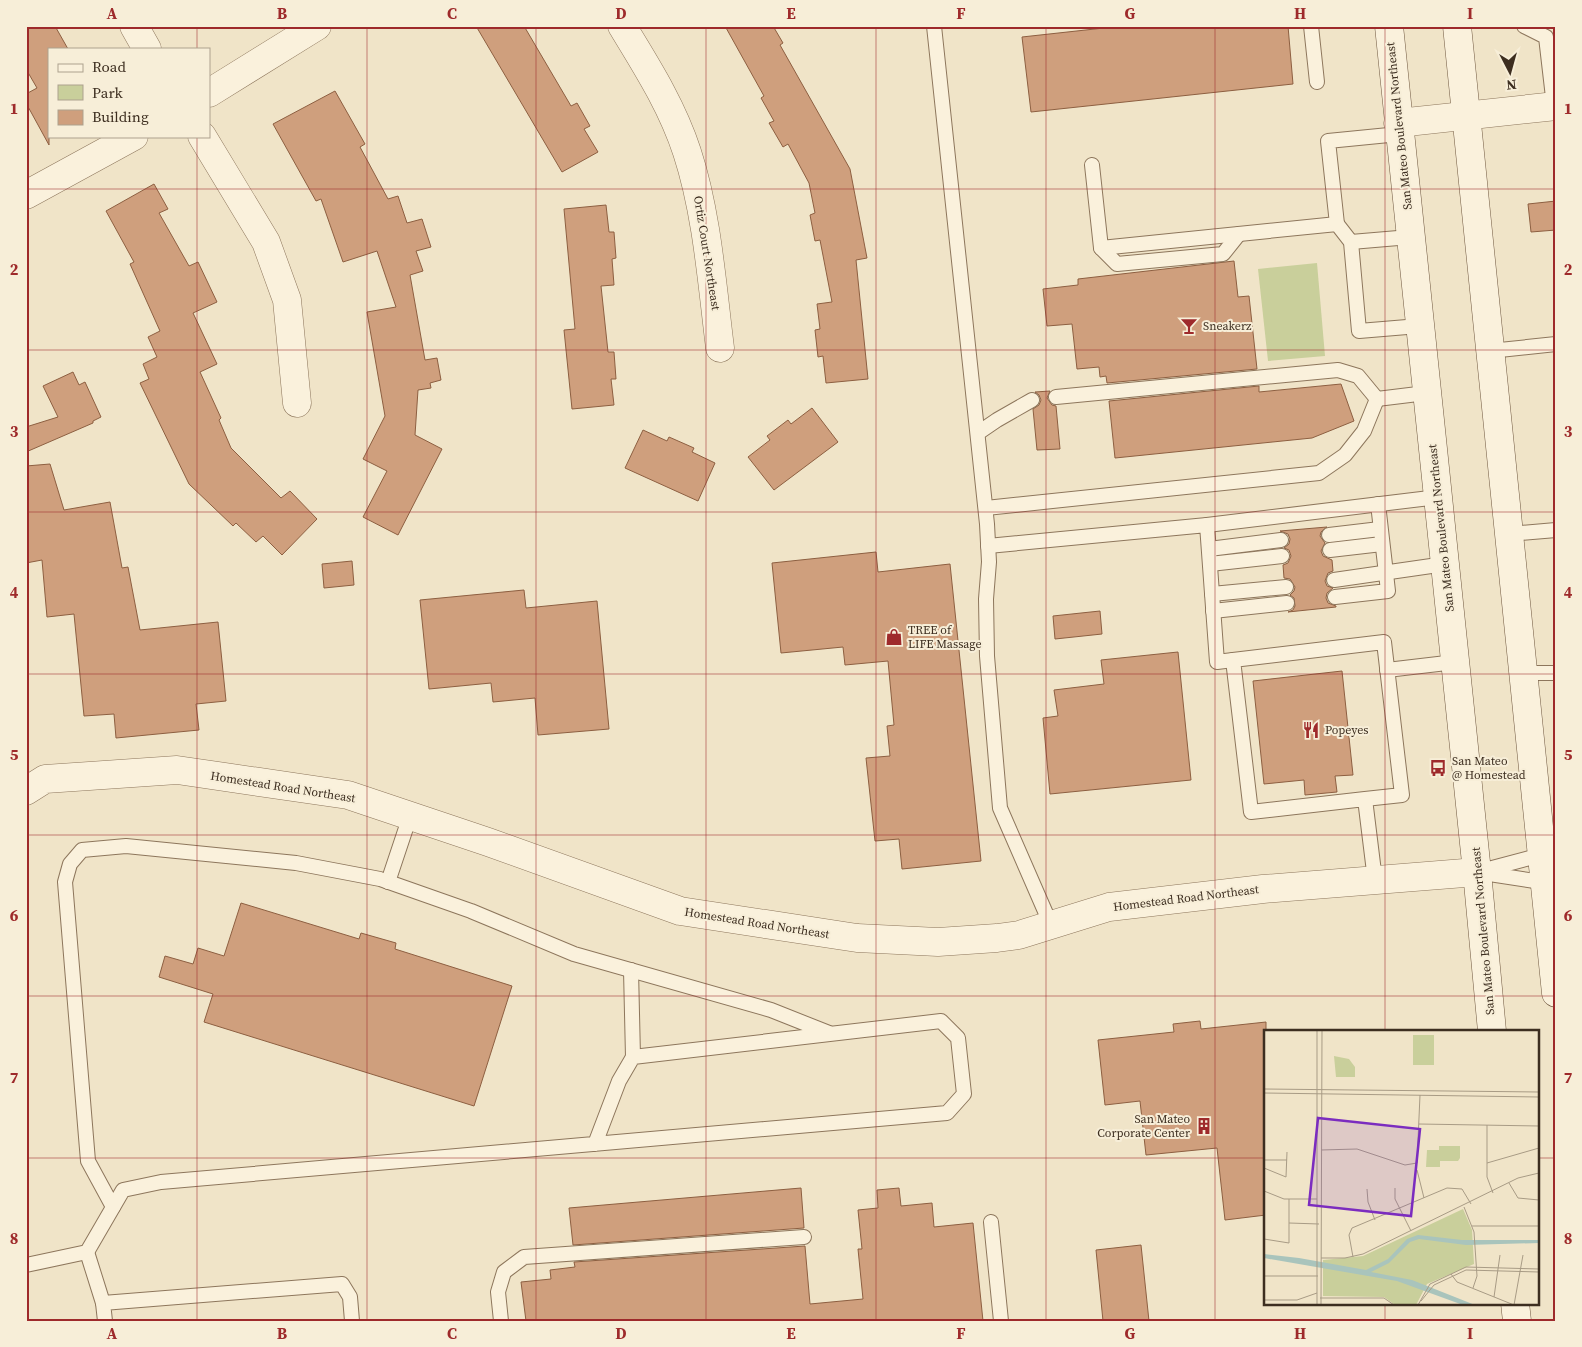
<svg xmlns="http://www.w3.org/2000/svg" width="1582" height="1347" font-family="'Source Serif 4',serif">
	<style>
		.green { fill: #c9cf9b }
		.building { fill: #cf9f7d; stroke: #8d5f41 }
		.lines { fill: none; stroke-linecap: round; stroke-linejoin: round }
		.lane-casing { stroke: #8d765c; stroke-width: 16 }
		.street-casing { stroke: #8d765c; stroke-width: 29 }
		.secondary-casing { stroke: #6f573f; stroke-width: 29 }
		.lane { stroke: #faf1dc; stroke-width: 14 }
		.street { stroke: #faf1dc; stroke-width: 28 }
		.secondary { stroke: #faf1dc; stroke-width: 28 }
		.grid { fill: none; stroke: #9e2a2b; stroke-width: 1; stroke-opacity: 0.55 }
		.labels { text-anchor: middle; stroke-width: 4; stroke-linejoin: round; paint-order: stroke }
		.street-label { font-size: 12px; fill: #3d2e20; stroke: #f7eed8 }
		.poi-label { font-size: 12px; fill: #3d2e20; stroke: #f7eed8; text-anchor: start }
		.inset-road { fill: none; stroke: #a89b85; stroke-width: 1 }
		.view { fill: #7b2cbf; fill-opacity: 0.15; stroke: #7b2cbf; stroke-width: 2.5 }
		.inset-edge { fill: none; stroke: #3d2e20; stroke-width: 2.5 }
		.neatline { fill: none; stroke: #9e2a2b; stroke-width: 2 }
		.grid-label { font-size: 16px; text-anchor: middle; font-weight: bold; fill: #9e2a2b }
	</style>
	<rect width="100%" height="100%" fill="#f0e4c8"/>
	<path class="green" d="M1317,263l8,93 -57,5 -10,-92z"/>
	<g class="building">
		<path d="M26,26h29l13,23h-19v96l-23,-42v-9l11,-6 -11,-19z"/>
		<path d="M476,26h48l47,80 6,-3 13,23 -6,3 14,23 -36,20z"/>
		<path d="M725,26h48l10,17 -3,2 70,124 17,89 -11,2 12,119 -42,4 -3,-27 -5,1 -3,-27 5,-1 -3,-25 15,-2 -12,-62 -5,1 -5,-26 5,-2 -6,-30 -21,-39 -5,3 -14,-24 5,-2 -13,-23 3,-2z"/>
		<path d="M1122,26h166l5,58 -262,28 -9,-75z"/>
		<path d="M335,91l30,53 -5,3 28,52 10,-3 9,27 15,-4 9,28 -15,4 7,20 -13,4 15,85 12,-2 4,22 -11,3 1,5 -13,2 -3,45 27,14 -44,86 -35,-18 24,-46 -24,-12 22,-43 -18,-104 29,-5 -19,-56 -34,11 -22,-63 -5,2 -43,-77z"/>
		<path d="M154,184l14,25 -9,4 30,53 9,-4 19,40 -24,11 24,51 -17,8 21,46 -2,2 12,28 50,50 9,-7 27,28 -35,36 -19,-19 -7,6 -20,-19 -3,3 -44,-42 -49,-101 9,-4 -6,-15 14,-7 -9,-20 12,-6 -30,-67 4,-2 -28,-51z"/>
		<path d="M1556,201v29l-25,2 -3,-28z"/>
		<path d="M606,205l3,27h5l2,26 -4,1 2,26 -13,1 7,66h6l2,27h-5l3,26 -42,4 -8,-79 11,-1 -11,-120z"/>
		<path d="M1234,261l4,36 11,-1 8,73 -150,14 -1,-7 -6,1 -1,-10 -22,2 -5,-45 -25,2 -4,-37 35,-4v-6z"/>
		<path d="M73,372l6,13 6,-3 16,35 -8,4v2l-67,29v-25l32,-10 -15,-31z"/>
		<path d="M1341,384l13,37 -42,17 -197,20 -6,-57 150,-15v6z"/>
		<path d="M1050,391l-3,7 5,7 4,1 4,43 -23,1 -4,-41 6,-4 2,-5 -2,-5 -4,-3z"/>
		<path d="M812,408l26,34 -64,48 -26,-33 22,-17 -3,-4 21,-16 3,4z"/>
		<path d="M643,430l24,11 2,-4 25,11 -2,4 23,11 -17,38 -73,-33z"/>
		<path d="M50,464l14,46 46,-8 12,66 6,-1 12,63 78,-8 8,79 -30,3 3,26 -83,8 -2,-24 -30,2 -10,-102 -27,3 -5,-57 -16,3v-97z"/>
		<path d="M1327,527l-6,5 -1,4 5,7 -4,8 2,5 9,4 1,11 -5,2 -3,8 2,5 6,2 -6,5 -1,5 2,5 8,3v1l-48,5 5,-2 2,-4 -1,-8 -4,-3 4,-4 1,-4 -5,-8 -6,-1 -1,-13 5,-2 3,-7 -2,-6 -5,-2 5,-4 1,-5 -2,-5 -8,-3z"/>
		<path d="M876,552l2,20 72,-8 31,297 -79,8 -3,-30 -24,2 -9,-83 24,-2 -3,-30 7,-1 -6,-64 -43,4 -2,-18 -62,6 -9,-90z"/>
		<path d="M352,561l2,24 -30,3 -2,-24z"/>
		<path d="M524,590l2,18 71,-7 12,128 -71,6 -3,-37 -42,4 -2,-19 -62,6 -9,-89z"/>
		<path d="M1100,611l2,23 -47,5 -2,-23z"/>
		<path d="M1178,652l13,128 -141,14 -7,-76 15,-2 -4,-26 50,-6 -3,-24z"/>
		<path d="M1342,671l11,104 -18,1 2,16 -32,3 -1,-15 -40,4 -11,-103z"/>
		<path d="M241,903l118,36 2,-6 35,10 -1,6 117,37 -38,120 -270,-84 9,-28 -54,-17 6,-21 28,8 5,-16 26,8z"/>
		<path d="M1200,1021l1,8 65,-7v193l-41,5 -8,-72 -71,7 -6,-54 -35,4 -7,-65 76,-8 -1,-8z"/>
		<path d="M801,1188l3,40 -231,17 -4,-37z"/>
		<path d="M899,1188l2,18 31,-3 2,24 39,-4 10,98h-457l-5,-39 30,-3 -1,-9 25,-3 -1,-5 231,-16 5,58 53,-5 -5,-50h4l-4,-39 20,-2 -1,-18z"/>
		<path d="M1141,1245l8,76h-46l-7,-71z"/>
	</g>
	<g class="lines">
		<g class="lane-casing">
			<g id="lane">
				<path d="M934,26l53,498 2,38 -3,37 1,57 13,152 51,117"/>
				<path d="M1311,26l6,56"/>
				<path d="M1524,26l22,11 8,69"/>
				<path d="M1092,165l9,83 236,-24 14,18 8,89 60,-5"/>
				<path d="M1337,224l-9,-83 71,-7"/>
				<path d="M1351,242l59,-5"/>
				<path d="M1101,248l16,16 106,-10 16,-20"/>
				<path d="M1490,351l66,-7"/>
				<path d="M1056,397l282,-27 20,6 19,23"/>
				<path d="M1377,399l49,-6"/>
				<path d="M978,433l19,-13 35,-20"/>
				<path d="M986,508l333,-35 26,-18 19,-24 13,-32"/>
				<path d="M1207,525l231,-28"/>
				<path d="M1509,534l47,-4"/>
				<path d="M1329,535l51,-6"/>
				<path d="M988,546l219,-21 10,137 16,-2"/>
				<path d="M1209,549l72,-9"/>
				<path d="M1330,550l52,-6"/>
				<path d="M1210,564l72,-8"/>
				<path d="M1334,580l111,-16"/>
				<path d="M1212,594l74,-7"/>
				<path d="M1335,597l53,-6 -10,-87"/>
				<path d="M1213,611l74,-8"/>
				<path d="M1387,670l68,-8"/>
				<path d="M1523,673h33"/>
				<path d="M1365,799l37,-4 -18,-153 -151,18 18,152 114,-13 10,81"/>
				<path d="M1477,872l64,-17 15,-1"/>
				<path d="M1483,873l65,10"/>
				<path d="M388,882l22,-66"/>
				<path d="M631,970l2,87"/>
				<path d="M113,1207l-25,-46 -2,-24 -21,-255 5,-18 12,-14 44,-4 170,17 84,16 91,32 103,43 197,56 58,23"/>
				<path d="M991,1222l10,99"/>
				<path d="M87,1252l16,51"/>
				<path d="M26,1265l61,-13 36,-62 38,-8 786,-69 17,-19 -6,-56 -17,-17 -308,36 -14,24 -24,63"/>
				<path d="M105,1321l-2,-18 239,-19 8,13 2,24"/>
				<path d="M501,1321l-3,-29 6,-20 20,-15 280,-20"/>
			</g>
		</g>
		<g class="street-casing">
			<g id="street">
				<path d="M134,26l13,23"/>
				<path d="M622,26c25,41 50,80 65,126 20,61 25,132 33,196"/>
				<path d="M209,93l108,-67"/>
				<path d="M1398,123l158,-17"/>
				<path d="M202,136l64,106 21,58 10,103"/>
				<path d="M26,195l108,-59"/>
				<path d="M26,791l19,-12 132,-9 171,25 140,47 192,69 177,27 81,4 59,-4 22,-3 90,-28 154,-18 214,-17"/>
			</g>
		</g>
		<g class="secondary-casing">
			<g id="secondary">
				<path d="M1389,26l88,846 15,159"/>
				<path d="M1457,26l99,967"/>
				<path d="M1515,1303l2,18"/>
			</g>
		</g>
		<use href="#lane" class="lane"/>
		<use href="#street" class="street"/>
		<use href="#secondary" class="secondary"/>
	</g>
	<path class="grid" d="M197,26v23M367,26v1295M536,26v1295M706,26v1295M876,26v1295M1046,26v1295M1215,26v1295M1385,26v1005M197,136v1185M26,189h1530M26,350h1530M26,512h1530M26,674h1530M26,835h1530M26,996h1530M26,1158h1240M1538,1158h18M1385,1303v18"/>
	<defs>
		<g id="bar-bare" transform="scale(1.35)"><path d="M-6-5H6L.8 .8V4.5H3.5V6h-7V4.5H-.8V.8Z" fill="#9e2a2b" stroke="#f7eed8" stroke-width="2.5" paint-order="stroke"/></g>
		<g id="shop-bare" transform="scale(1.35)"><path d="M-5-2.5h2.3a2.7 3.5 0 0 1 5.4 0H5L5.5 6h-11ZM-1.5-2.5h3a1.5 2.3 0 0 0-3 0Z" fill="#9e2a2b" stroke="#f7eed8" stroke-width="2.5" paint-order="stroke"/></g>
		<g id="restaurant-bare" transform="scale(1.35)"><path d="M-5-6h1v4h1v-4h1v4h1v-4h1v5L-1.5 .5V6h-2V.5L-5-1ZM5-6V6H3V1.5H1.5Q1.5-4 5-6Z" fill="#9e2a2b" stroke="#f7eed8" stroke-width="2.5" paint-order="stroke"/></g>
		<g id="bus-bare" transform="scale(1.35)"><path d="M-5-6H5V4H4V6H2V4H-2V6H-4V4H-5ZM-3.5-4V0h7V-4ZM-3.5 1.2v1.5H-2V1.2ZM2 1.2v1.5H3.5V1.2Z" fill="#9e2a2b" stroke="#f7eed8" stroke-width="2.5" paint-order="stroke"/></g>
		<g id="building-bare" transform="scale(1.35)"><path d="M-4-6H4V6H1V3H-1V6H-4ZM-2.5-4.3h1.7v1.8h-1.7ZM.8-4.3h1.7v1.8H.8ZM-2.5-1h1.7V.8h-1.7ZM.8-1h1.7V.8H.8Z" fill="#9e2a2b" stroke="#f7eed8" stroke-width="2.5" paint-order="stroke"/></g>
	</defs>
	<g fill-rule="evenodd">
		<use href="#bar-bare" x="1189" y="326"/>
		<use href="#shop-bare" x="894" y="637"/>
		<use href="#restaurant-bare" x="1311" y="730"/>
		<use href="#bus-bare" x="1438" y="768"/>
		<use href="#building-bare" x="1204" y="1126"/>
	</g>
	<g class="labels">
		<g class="street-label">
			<text transform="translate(1399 126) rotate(-96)" y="4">San Mateo Boulevard Northeast</text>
			<text transform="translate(707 253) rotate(81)" y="4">Ortiz Court Northeast</text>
			<text transform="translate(1441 528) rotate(-96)" y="4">San Mateo Boulevard Northeast</text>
			<text transform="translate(283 787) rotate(9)" y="4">Homestead Road Northeast</text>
			<text transform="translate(1186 898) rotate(-7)" y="4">Homestead Road Northeast</text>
			<text transform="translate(757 923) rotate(9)" y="4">Homestead Road Northeast</text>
			<text transform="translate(1483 931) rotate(-95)" y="4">San Mateo Boulevard Northeast</text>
		</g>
		<g class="poi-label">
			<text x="1203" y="330">Sneakerz</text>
			<text x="908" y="634">TREE of<tspan x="908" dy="14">LIFE Massage</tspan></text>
			<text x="1325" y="734">Popeyes</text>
			<text x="1452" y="765">San Mateo<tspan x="1452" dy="14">@ Homestead</tspan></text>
			<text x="1190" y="1123" text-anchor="end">San Mateo<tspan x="1190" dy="14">Corporate Center</tspan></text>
		</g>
	</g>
	<g transform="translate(1264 1030)">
		<rect width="275" height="275" fill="#f0e4c8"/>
		<path d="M149,5h21v30h-21zM70,26l15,3 6,8v10h-19zM175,116h21v12l-2,3h-18v6h-14l1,-17h12zM199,179l9,21 2,34 -47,20 -11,21h-21l-11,-8 -61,-1v-36l40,-4z" fill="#c9cf9b"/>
		<path d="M154,205l44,5h77v3l-73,2 -47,-6 -9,3 -21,21 -18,9 41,8 63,25h-12l-66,-24 -133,-23v-4l35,4 67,12 22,-11 19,-20z" fill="#a9c4bc"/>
		<path class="inset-road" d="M275,4v89M0,59l275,3M0,63l275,4M155,94l120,2M223,95v52l6,16M57,120l36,-1 48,16 12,-2 3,-68M0,130h23M223,133l52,-15M0,138l22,9 1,-25M153,140l7,28M245,153l9,15 21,2M131,158v11l16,32M103,159l1,13 7,18M0,161l20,8h33M200,177l10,25 3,44 -4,12M25,193l30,1M208,196h67M0,209l25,4v-44M89,227l-4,-22 3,-7 95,-40 15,1 9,15M57,228h24l18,-4 155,-76 21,-5M187,244l6,8 57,23M0,246h54M230,267l6,-42M56,268h64l10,7M0,270h33l20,-7M157,271l13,-16 32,-15 73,2M53,275v-275M57,275l1,-275M154,275l12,-21 36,-17 73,2M250,275l9,-50"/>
		<path class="view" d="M54,88l102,11 -9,87 -102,-11z"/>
		<rect width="275" height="275" class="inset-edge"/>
	</g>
	<rect width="1582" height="1347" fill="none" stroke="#f7eed8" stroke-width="55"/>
	<rect x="48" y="48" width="162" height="90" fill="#f7eed8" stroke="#ada18e"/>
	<rect x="58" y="64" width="25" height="8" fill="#faf1dc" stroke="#ada18e"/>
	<text x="92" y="72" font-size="15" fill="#3d2e20">Road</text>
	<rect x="58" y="85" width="25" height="15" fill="#c9cf9b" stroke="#ada18e"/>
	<text x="92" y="98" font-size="15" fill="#3d2e20">Park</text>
	<rect x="58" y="110" width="25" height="15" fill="#cf9f7d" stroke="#ada18e"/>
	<text x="92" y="122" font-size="15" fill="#3d2e20">Building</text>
	<g transform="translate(1510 72) rotate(174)" stroke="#f7eed8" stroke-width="4" paint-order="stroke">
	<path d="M0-4L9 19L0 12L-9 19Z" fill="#3d2e20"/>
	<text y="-8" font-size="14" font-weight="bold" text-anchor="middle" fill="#3d2e20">N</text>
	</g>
	<rect x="28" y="28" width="1526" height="1292" class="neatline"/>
	<g class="grid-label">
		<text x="112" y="19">A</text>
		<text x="282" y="19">B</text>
		<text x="452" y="19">C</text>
		<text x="621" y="19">D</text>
		<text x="791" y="19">E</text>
		<text x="961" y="19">F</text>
		<text x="1130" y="19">G</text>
		<text x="1300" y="19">H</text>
		<text x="1470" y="19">I</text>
		<text x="14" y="114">1</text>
		<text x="1568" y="114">1</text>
		<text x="14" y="275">2</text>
		<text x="1568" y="275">2</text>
		<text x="14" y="437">3</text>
		<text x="1568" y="437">3</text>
		<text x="14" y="598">4</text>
		<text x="1568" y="598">4</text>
		<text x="14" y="760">5</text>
		<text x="1568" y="760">5</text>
		<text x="14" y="921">6</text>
		<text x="1568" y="921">6</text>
		<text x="14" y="1083">7</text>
		<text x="1568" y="1083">7</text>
		<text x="14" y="1244">8</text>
		<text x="1568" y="1244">8</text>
		<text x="112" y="1339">A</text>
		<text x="282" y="1339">B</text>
		<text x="452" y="1339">C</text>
		<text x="621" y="1339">D</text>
		<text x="791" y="1339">E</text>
		<text x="961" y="1339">F</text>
		<text x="1130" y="1339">G</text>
		<text x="1300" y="1339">H</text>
		<text x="1470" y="1339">I</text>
	</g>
</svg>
